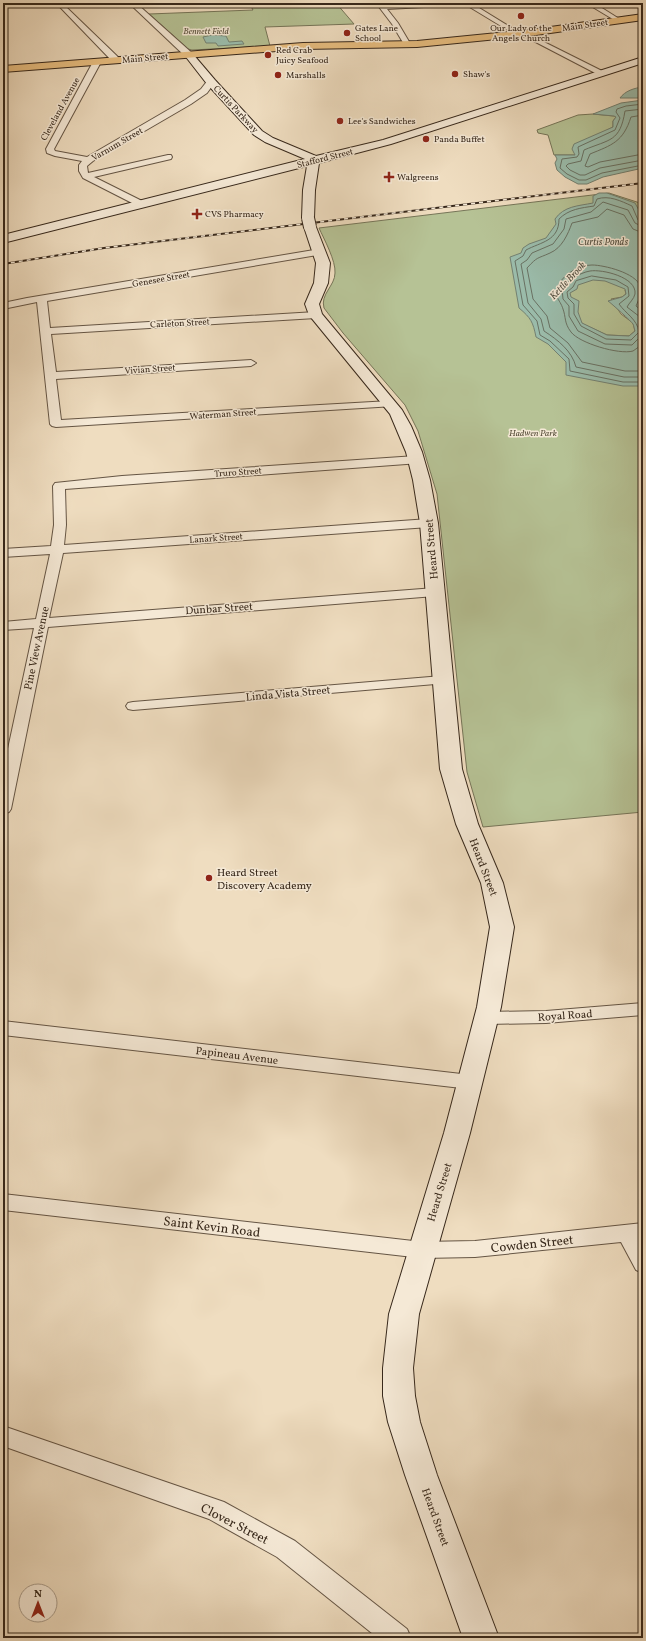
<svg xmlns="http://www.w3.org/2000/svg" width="646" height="1641" font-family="Vollkorn,serif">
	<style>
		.green { fill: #b6c295; stroke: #767558 }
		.water { fill: #9bbdac; stroke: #738172; fill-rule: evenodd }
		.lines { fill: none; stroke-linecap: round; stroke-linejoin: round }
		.shore { stroke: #697264; stroke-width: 1 }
		.street-casing { stroke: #655544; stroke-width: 2 }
		.secondary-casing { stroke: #37281b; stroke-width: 2 }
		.highway-casing { stroke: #37281b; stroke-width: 2 }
		.street { fill: #f5e9d6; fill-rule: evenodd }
		.secondary { fill: #f5e9d6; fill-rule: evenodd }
		.highway { fill: #e8be80; fill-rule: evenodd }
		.rail-casing { stroke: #37281b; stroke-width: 2 }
		.rail { stroke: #f5e9d6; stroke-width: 1.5; stroke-dasharray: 4; stroke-linecap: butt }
		.secondary-bridge-casing { stroke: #37281b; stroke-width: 14; stroke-linecap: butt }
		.secondary-bridge { stroke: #f5e9d6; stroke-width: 12 }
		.poi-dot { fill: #8f2418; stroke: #f5e9d6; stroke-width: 1.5 }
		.labels { text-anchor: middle; stroke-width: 3; stroke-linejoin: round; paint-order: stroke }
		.far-street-label { font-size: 9px; fill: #37281b; stroke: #f5e9d6 }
		.far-poi-label { font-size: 9px; fill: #37281b; stroke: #f5e9d6; text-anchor: start }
		.far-park-label { font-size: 9px; font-style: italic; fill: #574e3a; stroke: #f5e9d6 }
		.far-water-label { font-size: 10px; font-style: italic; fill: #504d3f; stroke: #f5e9d6 }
		.street-label { font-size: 11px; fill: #37281b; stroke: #f5e9d6 }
		.poi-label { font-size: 11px; fill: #37281b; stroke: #f5e9d6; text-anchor: start }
		.near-street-label { font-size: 13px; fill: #37281b; stroke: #f5e9d6 }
	</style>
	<rect width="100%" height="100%" fill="#efddc0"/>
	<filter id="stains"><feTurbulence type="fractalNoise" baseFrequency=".005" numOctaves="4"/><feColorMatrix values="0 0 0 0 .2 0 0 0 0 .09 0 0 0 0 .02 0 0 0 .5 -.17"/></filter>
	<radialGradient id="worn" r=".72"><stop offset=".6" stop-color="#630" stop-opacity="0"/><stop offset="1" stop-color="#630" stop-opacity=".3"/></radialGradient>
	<g class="green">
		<path d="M249,3h87l18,21 -89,3 5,19 -78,4 -4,-1 -39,-35 104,-4z"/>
		<path d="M593,114l21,2 2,1 -3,4v6l-15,8 -23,20h-21l-6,-20 -10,-2 -1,-3 41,-15z"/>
		<path d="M609,193l34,11v104l-18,-18 1,4 -4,3 -11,2 10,15 12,9 2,8 -6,5 -22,-1 -35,-16 35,19 36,-2v476l-160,15 -16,-55 -30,-278 -19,-63 -13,-26 -62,-72 -19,-25c-4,-14 11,-22 11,-35 1,-12 -11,-34 -16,-45z"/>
	</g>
	<g class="water">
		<path d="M212,35l14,1 3,6 13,-1 2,3 -26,2 -2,-3h-10l-3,-6z"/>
		<path d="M643,87v11h-23c5,-7 14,-10 23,-11z"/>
		<path d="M643,100v68l-40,9 -16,7h-9l-13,-7 -8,-7 -2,-7 2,-4 -2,-4h20l-3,-6 2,-5 39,-17v-6l3,-4 -2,-1 -21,-2 28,-11z"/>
		<path d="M599,193h8l28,10 6,11 2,12v160h-20l-57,-11v-13l-18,-18 -12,-7c-3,-15 -5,-19 -17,-29l-9,-51 11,-4 2,-5 6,-4 17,-6 10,-14 -1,-5c9,-13 23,-13 38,-16v-7zM593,280l12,1 20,8 1,5 -4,3 -14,4c3,2 24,21 25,23 1,2 1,4 2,7l-6,5 -22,-1 -25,-12 -4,-11 1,-11 -8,-4 -1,-4 7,-4 1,-4z"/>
	</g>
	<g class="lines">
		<g class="shore">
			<path d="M643,104l-17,2 -9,3 -1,3 4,6 -5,12 -37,17 1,7 -2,3 -15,2 -2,9 7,6 12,6h7l16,-7 41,-8"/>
			<path d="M643,109l-18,2c-5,31 -15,28 -41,39l-3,11 -13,3 -2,2 4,4 10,5h5l15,-7 43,-8"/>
			<path d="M643,115l-12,2c-8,25 -19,28 -41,37l-5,12 3,1 12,-5 43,-8"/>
			<path d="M643,222l-5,-2 -6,-14c-11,-5 -23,-11 -35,-7l-3,7c-13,2 -25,3 -35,13 0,22 -18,23 -33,31l-3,6 -8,5 8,44 14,16 3,14 10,6 19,18 1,12 53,11h20"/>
			<path d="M643,227l-8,-4 -7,-13 -25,-8 -12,10 -25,7 -2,10 -11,15 -21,9 -5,7 -6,4 7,39 13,16 3,12c14,9 28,20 32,36l48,10h19"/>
			<path d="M643,233l-10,-4 -9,-14 -17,-6 -9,8 -26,6c-4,11 -10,25 -22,30 -13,6 -12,3 -23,15l6,31 14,17 3,12 18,15 14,19 43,9h18"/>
			<path d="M592,276l24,4 12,7 1,9 -10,8c7,10 18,15 20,28l-8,8 -25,-1 -25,-13 -7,-12v-10l-6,-6 -1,-6 6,-5 3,-6z"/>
			<path d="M643,312l-7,-6c3,-7 6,-13 4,-20 -4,-13 -36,-21 -48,-21 -12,0 -27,8 -33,19 -7,12 1,15 4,25 3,8 1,14 8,23 8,11 48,23 62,19 3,-2 7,-5 10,-7"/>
			<path d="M643,326l-3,-9 -13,-10c2,-4 7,-8 8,-13 2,-17 -33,-25 -45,-23 -11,2 -21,9 -28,18l1,10 6,7v10l9,15 27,13 27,1 11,-11"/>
		</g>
		<g class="street-casing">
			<g id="street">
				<path d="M59,3h6l-1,2 55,53v4h-6l-54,-56z"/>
				<path d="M129,3h7l56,50v4h-6z"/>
				<path d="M376,3h6l2,2 42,-1 1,1 -3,2 -37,2 11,14 13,22 -2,1h-4l-13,-22z"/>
				<path d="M470,3h17l-11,3 39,24 15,5 76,38 -1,2h-6l-73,-38 -15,-5 -43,-26 -1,-1z"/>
				<path d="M586,3h8l27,17 -5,1z"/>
				<path d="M94,60h3l4,2 -47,87 1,2 32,6 98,-57 16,-11 7,-9h3l4,2 -8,11 -16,11 -98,57 -6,5 1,7 80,-18h3l1,2 -1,2 -77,18 50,25 1,2 -1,2h-6l-55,-28 -4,-7v-6l3,-4 -27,-5 -8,-3 -1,-4z"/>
				<path d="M320,249l5,3 -2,2 -276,47 3,27 266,-16 5,3 -5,3 -265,16 5,38 195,-12 5,3 -5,3 -195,13 5,41 329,-19 4,1 2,2 -2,2 -338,21 -4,-1 -2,-2 -13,-122 -34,7v-6l24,-5z"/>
				<path d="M416,456l4,1 2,3 -2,3 -355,26 1,36 -2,20 365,-26 4,1 2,3 -2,3 -4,1 -366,26 -14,65 386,-30 5,1 2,3 -2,3 -5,1 -387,31 -37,182 -2,3 -6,2v-42l31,-144 -31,2v-8l33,-3 14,-65 -47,3v-8l48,-3 3,-21 -1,-39 2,-3 67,-7z"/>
				<path d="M442,676l5,1 2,3 -2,3 -314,27 -5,-1 -2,-3 2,-3 5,-1z"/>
				<path d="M643,1003v12l-97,8 -59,1 -6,-1 -3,-5 3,-5 6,-1 59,-1z"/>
				<path d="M3,1021l467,54 7,2 3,5 -3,5 -7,2 -467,-54z"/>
				<path d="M3,1194l419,48 53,-1 168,-18v16l-2,1 2,4v29l-7,-3 -15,-28 -146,15 -53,1 -419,-48z"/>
				<path d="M3,1426l221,76 71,39 112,88 4,9h-33l-101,-81 -68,-38 -206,-73z"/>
			</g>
		</g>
		<g class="secondary-casing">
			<g id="secondary">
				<path d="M189,52l3,1 23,27 47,51 11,7 43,18 67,-16 260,-83v6l-252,81 -72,19 -4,27 -1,28 -2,3h-8l-2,-3 1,-28 4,-24 -304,77v-8l302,-76 -40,-17 -11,-7 -47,-51 -21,-27 -2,-2 2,-2z"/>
				<path d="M310,223l4,1 2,3 14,36 -2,20 -9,21 3,10 80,96 9,16 11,26 8,28 8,43 24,246 16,55 25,59 11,44 -13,80 -31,126 -51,181 -6,54 2,28 5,26 17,53 62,163h-36l-58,-163 -17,-53 -5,-26v-28l6,-54 55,-181 33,-126 13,-80 -9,-44 -25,-59 -16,-55 -20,-246 -7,-43 -7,-28 -16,-38 -81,-99 -4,-11 9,-21 2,-20 -12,-36 2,-3z"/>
			</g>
		</g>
		<g class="highway-casing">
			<path id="highway" d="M643,14v6l-114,16 -112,11 -114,2 -300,23v-6l300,-23 114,-2 112,-11z"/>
		</g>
		<use href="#street" class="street"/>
		<use href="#secondary" class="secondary"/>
		<use href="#highway" class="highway"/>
		<g class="rail-casing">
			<path id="rail" d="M3,264l101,-16 539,-65"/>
		</g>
		<use href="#rail" class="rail"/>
		<g class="secondary-bridge-casing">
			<path id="secondary-bridge" d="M308,218l2,9"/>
		</g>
		<use href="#secondary-bridge" class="secondary-bridge"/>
	</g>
	<g class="poi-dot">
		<circle cx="521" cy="16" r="4"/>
		<circle cx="347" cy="33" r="4"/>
		<circle cx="268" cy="55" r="4"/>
		<circle cx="455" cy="74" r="4"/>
		<circle cx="278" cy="75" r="4"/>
		<circle cx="340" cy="121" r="4"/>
		<circle cx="426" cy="139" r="4"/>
		<path d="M387 171h4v4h4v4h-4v4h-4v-4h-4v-4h4z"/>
		<path d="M195 208h4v4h4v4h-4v4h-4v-4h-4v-4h4z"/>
		<circle cx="209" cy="878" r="4"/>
	</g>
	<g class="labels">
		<g class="far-street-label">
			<text transform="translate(585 25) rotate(-8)" y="3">Main Street</text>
			<text transform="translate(145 58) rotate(-5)" y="3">Main Street</text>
			<text transform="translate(60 109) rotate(-61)" y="3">Cleveland Avenue</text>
			<text transform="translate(236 109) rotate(47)" y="3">Curtis Parkway</text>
			<text transform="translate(117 144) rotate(-30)" y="3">Varnum Street</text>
			<text transform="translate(325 158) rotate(-14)" y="3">Stafford Street</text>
			<text transform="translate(161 279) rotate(-10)" y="3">Genesee Street</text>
			<text transform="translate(180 323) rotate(-3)" y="3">Carleton Street</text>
			<text transform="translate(150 369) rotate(-4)" y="3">Vivian Street</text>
			<text transform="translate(223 414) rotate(-4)" y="3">Waterman Street</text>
			<text transform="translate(238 472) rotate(-4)" y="3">Truro Street</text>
			<text transform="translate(216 538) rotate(-4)" y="3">Lanark Street</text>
		</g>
		<g class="far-poi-label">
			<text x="355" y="31">Gates Lane<tspan x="355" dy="10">School</tspan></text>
			<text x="521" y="31" text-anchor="middle">Our Lady of the<tspan x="521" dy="10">Angels Church</tspan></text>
			<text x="276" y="53">Red Crab<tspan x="276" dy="10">Juicy Seafood</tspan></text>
			<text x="463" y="77">Shaw's</text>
			<text x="286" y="78">Marshalls</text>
			<text x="348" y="124">Lee's Sandwiches</text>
			<text x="434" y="142">Panda Buffet</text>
			<text x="397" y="180">Walgreens</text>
			<text x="205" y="217">CVS Pharmacy</text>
		</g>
		<g class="far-park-label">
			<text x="206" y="34">Bennett Field</text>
			<text x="533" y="436">Hadwen Park</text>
		</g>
		<g class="far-water-label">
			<text x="603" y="245">Curtis Ponds</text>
			<text transform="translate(567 280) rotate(-47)" y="4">Kettle Brook</text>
		</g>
		<g class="street-label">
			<text transform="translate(431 549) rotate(-95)" y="4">Heard Street</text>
			<text transform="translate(219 608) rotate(-4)" y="4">Dunbar Street</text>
			<text transform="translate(36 648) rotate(-78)" y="4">Pine View Avenue</text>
			<text transform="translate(288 693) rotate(-5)" y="4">Linda Vista Street</text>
			<text transform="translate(484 867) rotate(69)" y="4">Heard Street</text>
			<text transform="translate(565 1015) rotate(-4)" y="4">Royal Road</text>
			<text transform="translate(237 1055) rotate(7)" y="4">Papineau Avenue</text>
			<text transform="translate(439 1192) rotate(-73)" y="4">Heard Street</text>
			<text transform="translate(436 1517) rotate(70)" y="4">Heard Street</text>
		</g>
		<g class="poi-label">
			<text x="217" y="876">Heard Street<tspan x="217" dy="13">Discovery Academy</tspan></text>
		</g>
		<g class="near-street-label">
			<text transform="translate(212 1226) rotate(7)" y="5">Saint Kevin Road</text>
			<text transform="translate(532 1243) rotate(-6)" y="5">Cowden Street</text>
			<text transform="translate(235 1523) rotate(27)" y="5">Clover Street</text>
		</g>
	</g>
	<rect width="646" height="1641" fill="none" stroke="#efddc0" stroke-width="16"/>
	<rect x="4" y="4" width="638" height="1633" fill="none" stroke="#37281b" stroke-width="2"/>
	<rect x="8" y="8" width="630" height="1625" fill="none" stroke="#37281b"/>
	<g transform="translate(38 1603)"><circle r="19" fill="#f5e9d6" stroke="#a99c8b"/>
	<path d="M0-3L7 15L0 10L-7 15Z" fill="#8f2418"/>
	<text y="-6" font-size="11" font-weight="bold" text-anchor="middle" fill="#37281b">N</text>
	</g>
	<rect width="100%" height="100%" filter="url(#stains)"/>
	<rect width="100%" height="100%" fill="url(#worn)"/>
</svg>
